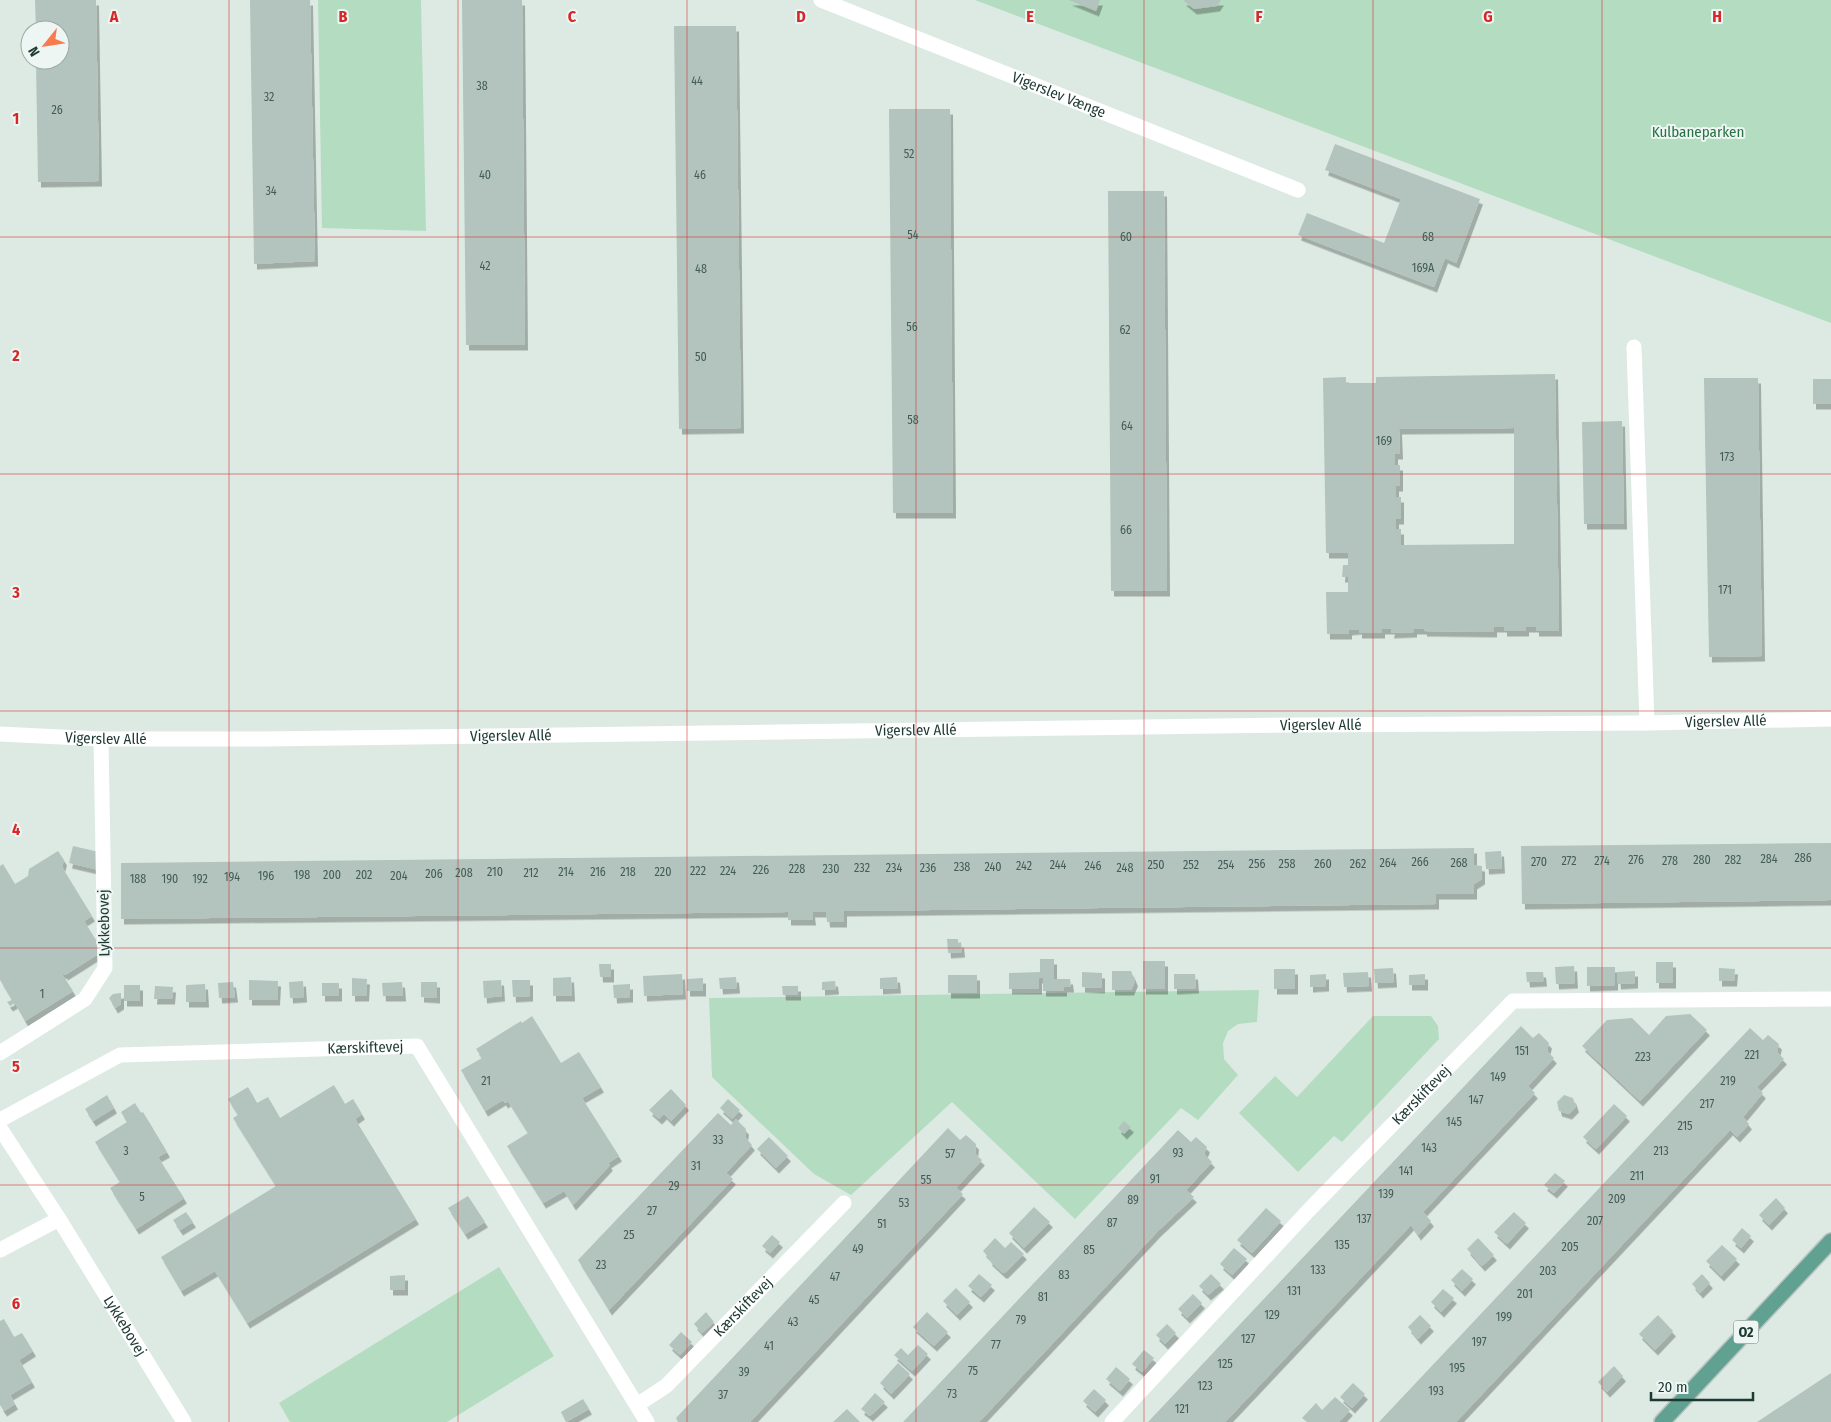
<svg xmlns="http://www.w3.org/2000/svg" width="1831" height="1422" font-family="'Fira Sans Condensed',sans-serif">
	<style>
		.green { fill: #b4dcc0 }
		.building { fill: #b2c4bd; fill-rule: evenodd; filter: url(#shadow) }
		.lines { fill: none; stroke-linecap: round; stroke-linejoin: round }
		.major-casing { stroke: #bcc4c2; stroke-width: 18 }
		.minor { stroke: #fff; stroke-width: 15 }
		.major { stroke: #60a191; stroke-width: 15 }
		.grid { fill: none; stroke: #d62828; stroke-width: 1; stroke-opacity: 0.55 }
		.labels { text-anchor: middle; stroke-width: 4; stroke-linejoin: round; paint-order: stroke }
		.number-label { font-size: 12px; fill: #435c56 }
		.shield { fill: #edf6f2; stroke: #5c726c; stroke-width: 1 }
		.shield-label { font-size: 14px; font-weight: bold; fill: #1e3933 }
		.street-label { font-size: 15px; fill: #1e3933; stroke: #edf6f2 }
		.park-label { font-size: 15px; fill: #287145; stroke: #edf6f2 }
		.grid-label { font-size: 16px; text-anchor: middle; font-weight: bold; fill: #d62828; stroke: #edf6f2; stroke-width: 4; stroke-linejoin: round; paint-order: stroke }
	</style>
	<defs>
		<filter id="shadow"><feDropShadow dx="3" dy="5.5" stdDeviation="0" flood-color="#0004"/></filter>
	</defs>
	<rect width="100%" height="100%" fill="#ddeae4"/>
	<g class="green">
		<path d="M318,0h103l5,231 -104,-3z"/>
		<path d="M975,0h856v323z"/>
		<path d="M1259,990l-2,32 -19,2 -10,7 -5,12 1,16 14,16 -40,45 -17,-12 -106,111 -123,-117 -101,93 -37,-21 -102,-97 -3,-79z"/>
		<path d="M1373,1016h58l7,10 1,13 -97,103 -8,-6 -36,36 -59,-59 36,-37 22,21z"/>
		<path d="M499,1267l55,89 -107,66h-157l-11,-19z"/>
	</g>
	<g class="building">
		<path d="M35,0h61l3,181 -61,1 -2,-122h24v-30h-24z"/>
		<path d="M250,0h60l5,261 -61,3z"/>
		<path d="M462,0h60l3,345h-59z"/>
		<path d="M1069,0h31l-4,11z"/>
		<path d="M1183,0h38l-4,6 -23,3z"/>
		<path d="M674,26h62l5,402 -62,1z"/>
		<path d="M889,109h61l3,404h-60z"/>
		<path d="M1335,144l145,55 -24,64 -11,-5 -11,29 -136,-52 9,-22 77,30 17,-44 -76,-29z"/>
		<path d="M1108,191h56l3,400h-56z"/>
		<path d="M1555,374l4,257h-23v-4h-10v4h-22v-4h-10v5l-70,-1v-2h-10v3l-23,1 1,-4h-10v4h-23v-4l-10,1v4h-22l-1,-42h22v-15h-6l1,-12h5v-12h-22l-3,-175 23,-1v6h30v-6zM1514,428v116l-113,1v-16h-5v-10h5v-22h-5v-11h4v-21h-5v-11h5l-1,-25z"/>
		<path d="M1704,378h54l4,278 -53,1z"/>
		<rect x="1813" y="379" width="18" height="25"/>
		<path d="M1622,421l2,103h-40l-2,-102z"/>
		<path d="M1831,843v57l-309,4 -1,-58z"/>
		<path d="M73,846l26,6v18l-30,-7z"/>
		<path d="M1474,848v17l8,1v13l-8,5v10h-38v10l-592,7v11h-17l-1,-10h-14l1,8h-25v-8l-667,7v-56z"/>
		<path d="M58,851l6,9 -2,7 30,49 -8,5 19,30 -38,24 -1,-2 -2,1 11,17 -48,30 -10,-18 -5,3 -3,-4 5,-2 -12,-20v-114l3,-2 12,20 13,-8 1,-7z"/>
		<path d="M1501,851l1,17 -16,1 -1,-17z"/>
		<path d="M947,939h11v4l3,-1 1,10 -14,1z"/>
		<path d="M1040,959h14v20h16l1,8h-7v4h-21v-13h-4v11h-30v-16l31,-1z"/>
		<rect x="1143" y="961" width="22" height="28"/>
		<rect x="1656" y="962" width="17" height="21"/>
		<path d="M599,964h12v13h-11z"/>
		<path d="M1574,966l1,17 -19,1 -1,-17z"/>
		<path d="M1587,967h28v18l-28,1z"/>
		<path d="M1393,968l1,14 -19,1 -1,-14z"/>
		<path d="M1719,968l16,1 -1,12h-15z"/>
		<rect x="1274" y="969" width="21" height="20"/>
		<path d="M1112,971h19l4,10 -4,9h-19z"/>
		<path d="M1635,971v12l-17,1 -1,-12z"/>
		<path d="M1082,972l20,1v15l-20,-1z"/>
		<path d="M1368,972l1,14 -25,1 -1,-14z"/>
		<path d="M1526,972h17l1,9 -17,1z"/>
		<path d="M682,974l1,20 -39,2 -1,-20z"/>
		<path d="M1174,974h21l1,14 -22,1z"/>
		<path d="M1326,974v12l-16,1v-12z"/>
		<path d="M1425,974v11h-16v-10z"/>
		<rect x="948" y="975" width="29" height="18"/>
		<path d="M571,977l1,19h-19v-18z"/>
		<path d="M736,977l1,11 -17,1 -1,-11z"/>
		<path d="M897,977l1,11 -18,1v-11z"/>
		<path d="M352,978l15,1 -1,17h-14z"/>
		<path d="M703,978v13h-16v-12z"/>
		<path d="M249,980l29,1 -1,19h-28z"/>
		<path d="M501,980l1,16 -18,2 -1,-17z"/>
		<path d="M512,980h18v16l-17,1z"/>
		<path d="M303,981l1,16 -14,1 -1,-16z"/>
		<path d="M835,981l1,8 -14,1v-8z"/>
		<path d="M233,982l2,15 -16,1 -1,-15z"/>
		<path d="M402,982l1,14h-20l-1,-13z"/>
		<path d="M421,982h16v16l-16,-1z"/>
		<rect x="322" y="983" width="17" height="13"/>
		<path d="M205,984l1,18h-20v-17z"/>
		<path d="M630,984v13l-16,1 -1,-13z"/>
		<rect x="124" y="985" width="16" height="16"/>
		<path d="M155,986l18,1 -1,12h-18z"/>
		<path d="M782,986h16v9h-15z"/>
		<path d="M121,993v11l-6,4 -6,-10 4,-4z"/>
		<path d="M1690,1014l17,16 -67,71 -58,-55 25,-26 25,-2 17,17 17,-19z"/>
		<path d="M532,1016l29,47 18,-11 22,35 -19,11 37,58 -11,7 2,2 -37,40 -9,-14 -21,12 -36,-57 21,-13 -20,-32 -3,2 -2,-3 -18,11 -24,-41 21,-12 -6,-9 45,-28 1,2z"/>
		<path d="M1521,1026l12,12 6,-5 10,10 -2,8 7,7 -26,28 7,7 -112,119 8,9 -13,14 -7,-10 -186,197h-77z"/>
		<path d="M1750,1028l13,12 5,-5 11,9 -2,8 7,7 -27,28 6,6 -20,24 6,7 -12,13 -7,-7 -274,292h-77z"/>
		<path d="M334,1085l11,19 8,-5 9,15 -7,5 61,100 -169,104 -32,-52 -34,20 -20,-34 115,-71 -43,-68 5,-3 -10,-16 20,-12 9,16 11,-6 12,21z"/>
		<path d="M671,1089l15,16 -15,16 -7,-7 -5,5 -10,-9z"/>
		<path d="M107,1095l7,13 -21,13 -8,-12z"/>
		<path d="M1564,1095l9,3 3,9 -7,7 -10,-3 -2,-9z"/>
		<path d="M728,1099l12,11 -8,9 -12,-11z"/>
		<path d="M135,1103l6,10 2,-1 24,40 -9,5 26,41 -48,31 -26,-41 10,-6 -25,-40 32,-20 -6,-10z"/>
		<path d="M1614,1104l13,12 -31,33 -13,-12z"/>
		<path d="M718,1113l13,12 5,-6 10,10 -1,8 7,8 -26,28 7,6 -124,131 -31,-50z"/>
		<path d="M1124,1121l7,6 -7,7 -6,-6z"/>
		<path d="M948,1128l12,12 6,-5 10,9 -1,10 7,6 -26,28 7,6 -213,228h-72l-2,-4z"/>
		<path d="M1178,1130l13,12 5,-5 11,10 -3,7 8,8 -26,28 8,7 -36,34 -179,191h-76z"/>
		<path d="M769,1137l19,19 -12,12 -19,-19z"/>
		<path d="M1555,1173l10,8 -11,12 -10,-8z"/>
		<path d="M468,1196l17,26 -20,12 -17,-26z"/>
		<path d="M1776,1198l9,10 -16,17 -10,-10z"/>
		<path d="M1034,1207l16,15 -26,26 -15,-15z"/>
		<path d="M1266,1208l15,13 -29,32 -15,-13z"/>
		<path d="M186,1212l7,10 -13,8 -7,-10z"/>
		<path d="M1514,1212l12,11 -19,21 -13,-12z"/>
		<path d="M1742,1228l9,8 -10,12 -9,-8z"/>
		<path d="M772,1235l8,7 -10,11 -8,-7z"/>
		<path d="M995,1238l10,10 6,-6 13,12 -19,19h-2l-14,-13 1,-1 -7,-8z"/>
		<path d="M1478,1238l16,17 -12,11 -15,-17z"/>
		<path d="M1722,1245l15,14 -16,17 -15,-15z"/>
		<path d="M1234,1248l13,11 -15,16 -12,-11z"/>
		<path d="M1462,1269l11,10 -11,12 -11,-11z"/>
		<path d="M979,1274l13,11 -11,12 -13,-11z"/>
		<path d="M1211,1274l10,10 -13,11 -9,-9z"/>
		<path d="M1702,1274l8,9 -10,10 -8,-9z"/>
		<path d="M405,1275v15h-15v-14z"/>
		<path d="M956,1288l14,14 -13,13 -14,-14z"/>
		<path d="M1443,1289l11,9 -13,14 -10,-10z"/>
		<path d="M1193,1294l9,9 -15,15 -9,-9z"/>
		<path d="M706,1312l8,10 -12,11 -8,-9z"/>
		<path d="M927,1312l21,20 -14,14 -21,-19z"/>
		<path d="M1420,1315l11,11 -13,13 -10,-12z"/>
		<path d="M1658,1315l15,16 -18,19 -16,-16z"/>
		<path d="M4,1319l10,18 8,-4 11,18 -14,9 13,22 -22,13 5,9 -11,7 -4,-6v-84z"/>
		<path d="M1167,1324l9,9 -11,11 -9,-9z"/>
		<path d="M681,1332l11,10 -12,13 -11,-10z"/>
		<path d="M918,1345l10,9 -16,17 -18,-16 7,-7 7,7z"/>
		<path d="M1144,1350l10,8 -12,14 -10,-8z"/>
		<path d="M898,1363l12,11 -19,20 -11,-11z"/>
		<path d="M1614,1366l9,10 -16,16 -9,-10z"/>
		<path d="M1116,1367l14,12 -10,12 -14,-12z"/>
		<path d="M1831,1373v49h-74z"/>
		<path d="M1353,1383l12,11 -13,14 -12,-11z"/>
		<path d="M1094,1389l12,11 -11,12 -12,-11z"/>
		<path d="M875,1393l10,9 -15,14 -9,-7z"/>
		<path d="M1335,1397l15,13 -11,12h-32l-5,-4 14,-15 6,7z"/>
		<path d="M583,1399l6,10 -23,13 -5,-10z"/>
		<path d="M847,1409l13,13h-27z"/>
	</g>
	<g class="lines">
		<g class="major-casing">
			<path id="major" d="M1662,1422l169,-181"/>
		</g>
		<g class="minor">
			<path id="s1" d="M821,0l477,190"/>
			<path d="M1634,347l13,376"/>
			<path id="s2" d="M0,734l101,5h162l1034,-14 350,-2 184,-4"/>
			<path d="M0,1053l85,-54 20,-31 -4,-229"/>
			<path id="s3" d="M0,1120l120,-65 297,-9 230,376"/>
			<path id="s4" d="M0,1128l59,91 125,203"/>
			<path d="M0,1250l59,-31"/>
			<path id="s5" d="M637,1405l29,-19 178,-183"/>
			<path id="s6" d="M1112,1422l196,-211 205,-210 318,-2"/>
		</g>
		<use href="#major" class="major"/>
	</g>
	<path class="grid" d="M229,0v1422M458,0v1422M687,0v1422M916,0v1422M1144,0v1422M1373,0v1422M1602,0v1422M0,237h1831M0,474h1831M0,711h1831M0,948h1831M0,1185h1831"/>
	<g class="labels">
		<g class="number-label">
			<text x="697" y="85">44</text>
			<text x="482" y="90">38</text>
			<text x="269" y="101">32</text>
			<text x="57" y="114">26</text>
			<text x="909" y="158">52</text>
			<text x="485" y="179">40</text>
			<text x="700" y="179">46</text>
			<text x="271" y="195">34</text>
			<text x="913" y="239">54</text>
			<text x="1126" y="241">60</text>
			<text x="1428" y="241">68</text>
			<text x="485" y="270">42</text>
			<text x="1423" y="272">169A</text>
			<text x="701" y="273">48</text>
			<text x="912" y="331">56</text>
			<text x="1125" y="334">62</text>
			<text x="701" y="361">50</text>
			<text x="913" y="424">58</text>
			<text x="1127" y="430">64</text>
			<text x="1384" y="445">169</text>
			<text x="1727" y="461">173</text>
			<text x="1126" y="534">66</text>
			<text x="1725" y="594">171</text>
			<text x="1803" y="862">286</text>
			<text x="1769" y="863">284</text>
			<text x="1636" y="864">276</text>
			<text x="1702" y="864">280</text>
			<text x="1733" y="864">282</text>
			<text x="1569" y="865">272</text>
			<text x="1602" y="865">274</text>
			<text x="1670" y="865">278</text>
			<text x="1420" y="866">266</text>
			<text x="1539" y="866">270</text>
			<text x="1388" y="867">264</text>
			<text x="1459" y="867">268</text>
			<text x="1257" y="868">256</text>
			<text x="1287" y="868">258</text>
			<text x="1323" y="868">260</text>
			<text x="1358" y="868">262</text>
			<text x="1058" y="869">244</text>
			<text x="1156" y="869">250</text>
			<text x="1191" y="869">252</text>
			<text x="1226" y="869">254</text>
			<text x="1024" y="870">242</text>
			<text x="1093" y="870">246</text>
			<text x="962" y="871">238</text>
			<text x="993" y="871">240</text>
			<text x="862" y="872">232</text>
			<text x="894" y="872">234</text>
			<text x="928" y="872">236</text>
			<text x="1125" y="872">248</text>
			<text x="797" y="873">228</text>
			<text x="831" y="873">230</text>
			<text x="761" y="874">226</text>
			<text x="698" y="875">222</text>
			<text x="728" y="875">224</text>
			<text x="495" y="876">210</text>
			<text x="566" y="876">214</text>
			<text x="598" y="876">216</text>
			<text x="628" y="876">218</text>
			<text x="663" y="876">220</text>
			<text x="464" y="877">208</text>
			<text x="531" y="877">212</text>
			<text x="434" y="878">206</text>
			<text x="302" y="879">198</text>
			<text x="332" y="879">200</text>
			<text x="364" y="879">202</text>
			<text x="266" y="880">196</text>
			<text x="399" y="880">204</text>
			<text x="232" y="881">194</text>
			<text x="138" y="883">188</text>
			<text x="170" y="883">190</text>
			<text x="200" y="883">192</text>
			<text x="42" y="998">1</text>
			<text x="1522" y="1055">151</text>
			<text x="1752" y="1059">221</text>
			<text x="1643" y="1061">223</text>
			<text x="1498" y="1081">149</text>
			<text x="486" y="1085">21</text>
			<text x="1728" y="1085">219</text>
			<text x="1476" y="1104">147</text>
			<text x="1707" y="1108">217</text>
			<text x="1454" y="1126">145</text>
			<text x="1685" y="1130">215</text>
			<text x="718" y="1144">33</text>
			<text x="1429" y="1152">143</text>
			<text x="126" y="1155">3</text>
			<text x="1661" y="1155">213</text>
			<text x="1178" y="1157">93</text>
			<text x="950" y="1158">57</text>
			<text x="696" y="1170">31</text>
			<text x="1406" y="1175">141</text>
			<text x="1637" y="1180">211</text>
			<text x="1155" y="1183">91</text>
			<text x="926" y="1184">55</text>
			<text x="674" y="1190">29</text>
			<text x="1386" y="1198">139</text>
			<text x="142" y="1201">5</text>
			<text x="1617" y="1203">209</text>
			<text x="1133" y="1204">89</text>
			<text x="904" y="1207">53</text>
			<text x="652" y="1215">27</text>
			<text x="1364" y="1223">137</text>
			<text x="1595" y="1225">207</text>
			<text x="1112" y="1227">87</text>
			<text x="882" y="1228">51</text>
			<text x="629" y="1239">25</text>
			<text x="1342" y="1249">135</text>
			<text x="1570" y="1251">205</text>
			<text x="858" y="1253">49</text>
			<text x="1089" y="1254">85</text>
			<text x="601" y="1269">23</text>
			<text x="1318" y="1274">133</text>
			<text x="1548" y="1275">203</text>
			<text x="1064" y="1279">83</text>
			<text x="835" y="1281">47</text>
			<text x="1294" y="1295">131</text>
			<text x="1525" y="1298">201</text>
			<text x="1043" y="1301">81</text>
			<text x="814" y="1304">45</text>
			<text x="1272" y="1319">129</text>
			<text x="1504" y="1321">199</text>
			<text x="1021" y="1324">79</text>
			<text x="793" y="1326">43</text>
			<text x="1248" y="1343">127</text>
			<text x="1479" y="1346">197</text>
			<text x="996" y="1349">77</text>
			<text x="769" y="1350">41</text>
			<text x="1225" y="1368">125</text>
			<text x="1457" y="1372">195</text>
			<text x="973" y="1375">75</text>
			<text x="744" y="1376">39</text>
			<text x="1205" y="1390">123</text>
			<text x="1436" y="1395">193</text>
			<text x="952" y="1398">73</text>
			<text x="723" y="1399">37</text>
			<text x="1182" y="1413">121</text>
		</g>
		<rect class="shield" x="1733.5" y="1320.5" width="25" height="23" rx="4"/>
		<g class="shield-label">
			<text x="1746" y="1337">O2</text>
		</g>
		<g class="street-label">
			<text dy="5" stroke="none"><textPath href="#s1" startOffset="256">Vigerslev Vænge</textPath></text>
			<text dy="5" stroke="none"><textPath href="#s2" startOffset="1726">Vigerslev Allé</textPath></text>
			<text dy="5" stroke="none"><textPath href="#s2" startOffset="1321">Vigerslev Allé</textPath></text>
			<text dy="5" stroke="none"><textPath href="#s2" startOffset="916">Vigerslev Allé</textPath></text>
			<text dy="5" stroke="none"><textPath href="#s2" startOffset="511">Vigerslev Allé</textPath></text>
			<text dy="5" stroke="none"><textPath href="#s2" startOffset="106">Vigerslev Allé</textPath></text>
			<text transform="translate(104 923) rotate(-91)" y="5">Lykkebovej</text>
			<text dy="5" stroke="none"><textPath href="#s3" startOffset="382">Kærskiftevej</textPath></text>
			<text dy="5" stroke="none"><textPath href="#s6" startOffset="450">Kærskiftevej</textPath></text>
			<text dy="5" stroke="none"><textPath href="#s5" startOffset="145">Kærskiftevej</textPath></text>
			<text dy="5" stroke="none"><textPath href="#s4" startOffset="234">Lykkebovej</textPath></text>
		</g>
		<g class="park-label">
			<text x="1698" y="137">Kulbaneparken</text>
		</g>
	</g>
	<g class="grid-label">
		<text x="114" y="22">A</text>
		<text x="343" y="22">B</text>
		<text x="572" y="22">C</text>
		<text x="801" y="22">D</text>
		<text x="1030" y="22">E</text>
		<text x="1259" y="22">F</text>
		<text x="1488" y="22">G</text>
		<text x="1717" y="22">H</text>
		<text x="16" y="124">1</text>
		<text x="16" y="361">2</text>
		<text x="16" y="598">3</text>
		<text x="16" y="835">4</text>
		<text x="16" y="1072">5</text>
		<text x="16" y="1309">6</text>
	</g>
	<g transform="translate(45 45) rotate(240)"><circle r="24" fill="#edf6f2" stroke="#9aaaa6"/>
	<path d="M0-4L9 19L0 12L-9 19Z" fill="#f77b4e"/>
	<text y="-8" font-size="14" font-weight="bold" text-anchor="middle" fill="#1e3933">N</text>
	</g>
	<path d="M1651 1392v8h102v-8" fill="none" stroke="#1e3933" stroke-width="2.5"/>
	<text x="1658" y="1392" font-size="15" fill="#1e3933" stroke="#edf6f2" stroke-width="4" paint-order="stroke">20 m</text>
</svg>
